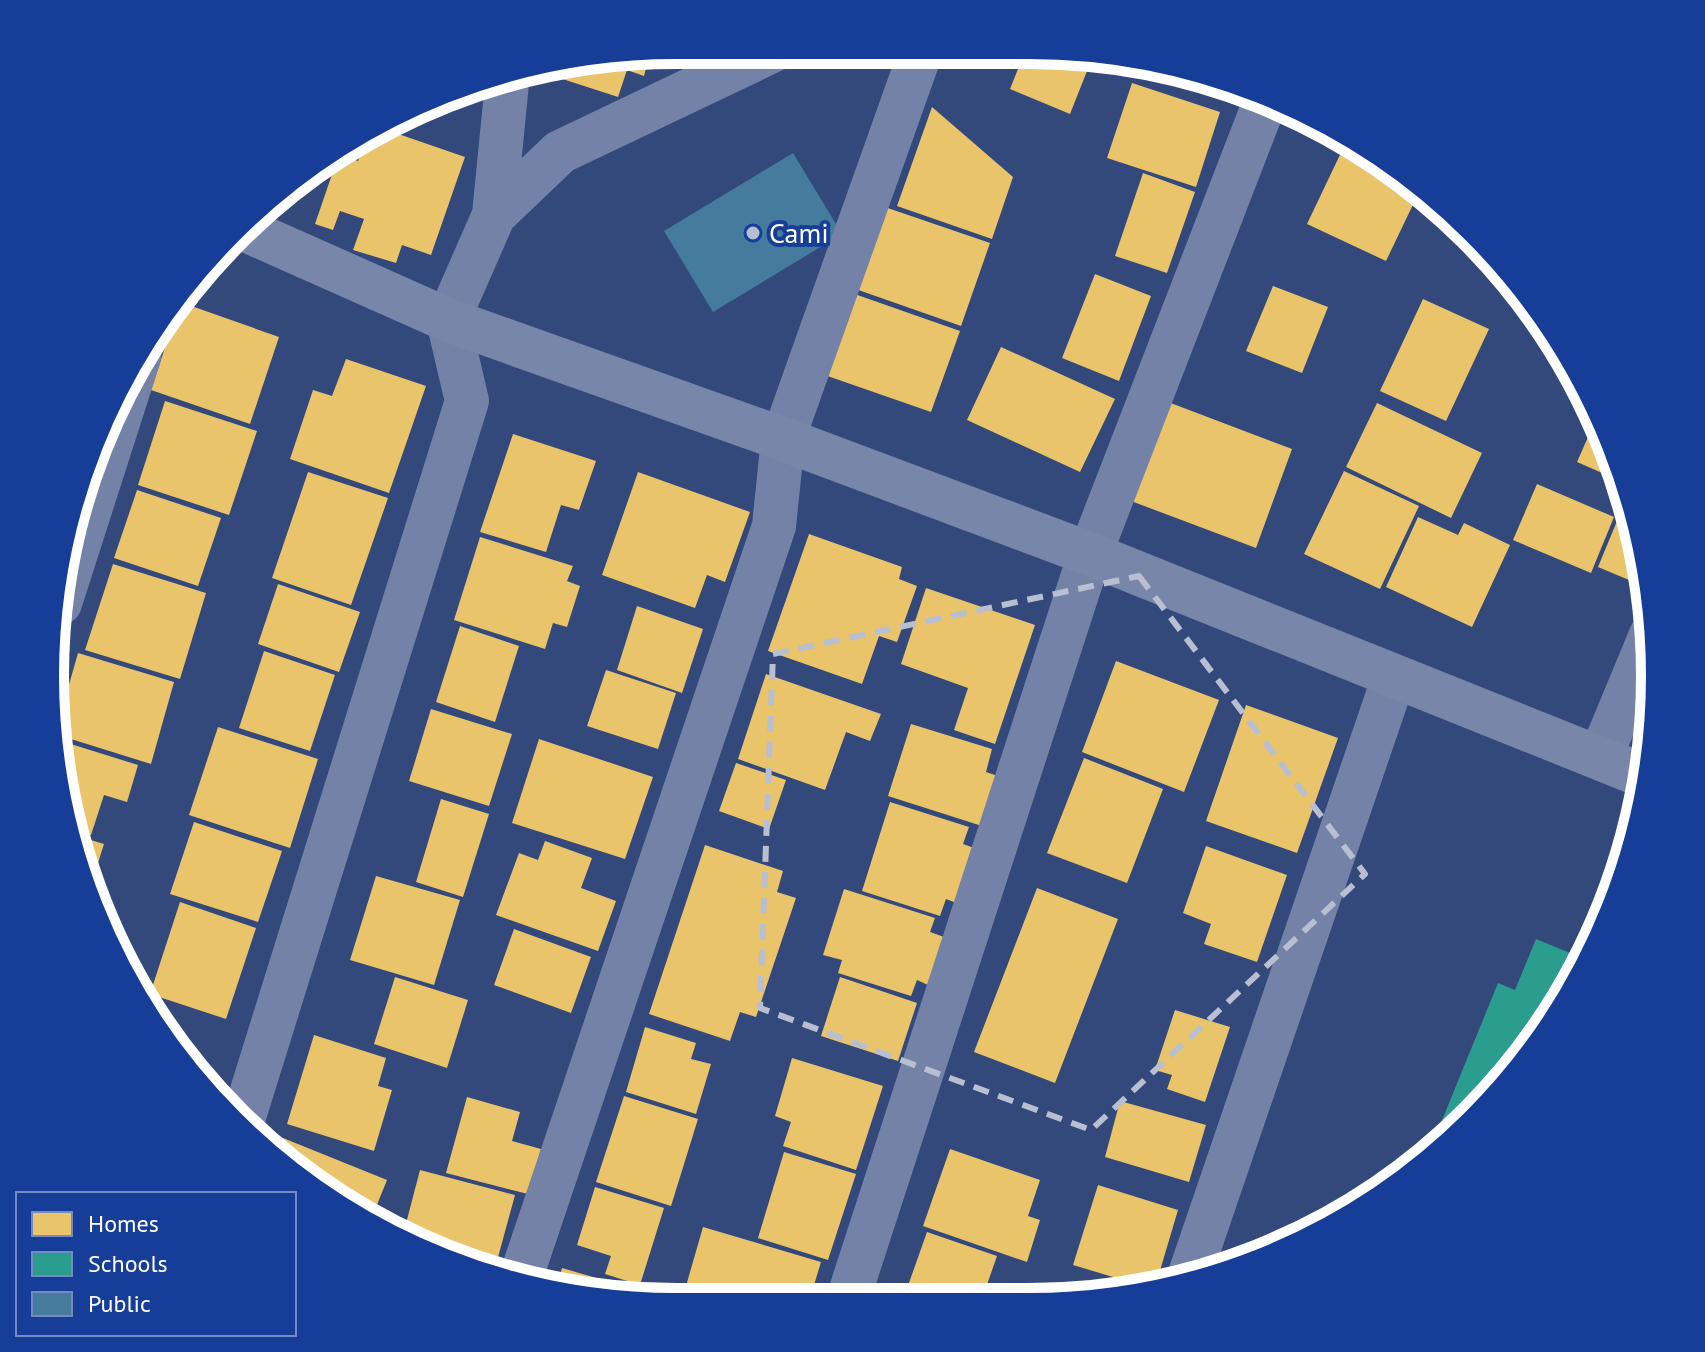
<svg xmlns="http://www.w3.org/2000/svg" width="1705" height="1352" font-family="'PT Sans',sans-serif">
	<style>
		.homes { fill: #e9c46a }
		.schools { fill: #2a9d8f }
		.public { fill: #457b9d }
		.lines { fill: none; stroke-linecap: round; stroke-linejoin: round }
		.street { stroke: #7382a6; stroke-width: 44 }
		.secondary { stroke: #7887a9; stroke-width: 44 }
		.marked { fill: none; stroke: #b8bfd1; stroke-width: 6; stroke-dasharray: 16 10; stroke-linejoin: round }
		.poi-dot { fill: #b8bfd1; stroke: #163d98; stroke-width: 3 }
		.labels { text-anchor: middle; stroke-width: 8; stroke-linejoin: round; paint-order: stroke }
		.poi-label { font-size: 28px; fill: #fff; stroke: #163d98; text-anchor: start }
		.rim { fill: none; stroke: #fff; stroke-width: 10 }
	</style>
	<rect width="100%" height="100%" fill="#33497b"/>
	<g class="homes">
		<path d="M667,51l-3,10 -15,-5 -5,20 -17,-6 -9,27 -74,-24 2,-6z"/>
		<path d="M1006,51h63l24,5 -23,58 -60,-25 12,-30z"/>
		<path d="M1174,72l30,6 -2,6z"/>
		<path d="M1132,83l88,29 -24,75 -89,-29z"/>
		<path d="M932,107l81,70 -21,62 -95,-33z"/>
		<path d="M378,127l87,30 -34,98 -29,-10 -6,18 -43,-13 11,-31 -24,-8 -7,19 -18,-6 24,-70 19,7 10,-29z"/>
		<path d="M1348,138l72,52 -34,71 -79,-37z"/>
		<path d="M329,160l-7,23 -17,-5z"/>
		<path d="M1143,173l52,19 -28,81 -52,-17z"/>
		<path d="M876,204l114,39 -29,83 -114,-40z"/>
		<path d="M1450,215l22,28 -29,-13z"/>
		<path d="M1095,274l56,22 -32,85 -57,-23z"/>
		<path d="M1273,286l55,21 -26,66 -56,-22z"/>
		<path d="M846,291l114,40 -29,81 -115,-40z"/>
		<path d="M1423,299l66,30 -43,92 -66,-30z"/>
		<path d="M180,302l99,35 -29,87 -99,-34z"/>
		<path d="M1001,347l114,52 -35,73 -113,-52z"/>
		<path d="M346,359l80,27 -37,107 -99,-34 23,-69 19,6z"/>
		<path d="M165,401l92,30 -28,84 -91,-30z"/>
		<path d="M1168,402l124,47 -36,99 -125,-47z"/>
		<path d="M1377,403l105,50 -31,65 -105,-51z"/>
		<path d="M1596,419l26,56 1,7 -46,-20z"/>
		<path d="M513,434l83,27 -17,49 -18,-5 -15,47 -66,-20z"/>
		<path d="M1344,471l75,35 -39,83 -76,-35z"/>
		<path d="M308,472l80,26 -37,107 -79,-27z"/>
		<path d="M638,472l112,40 -25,70 -18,-7 -12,33 -93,-33z"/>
		<path d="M1537,484l77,33 -23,56 -78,-33z"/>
		<path d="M137,490l84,28 -23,68 -84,-28z"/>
		<path d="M1627,497l18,78 -4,10 -43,-18z"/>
		<path d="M1418,517l40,18 6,-12 46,22 -38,82 -86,-40z"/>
		<path d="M809,534l93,33 -3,12 18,7 -20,56 -18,-6 -17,48 -94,-33z"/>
		<path d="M480,537l93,29 -6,15 13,5 -13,41 -14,-4 -8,26 -91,-29z"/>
		<path d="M113,564l93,29 -26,86 -95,-29z"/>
		<path d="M278,584l82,28 -21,60 -81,-28z"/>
		<path d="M926,588l109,37 -40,119 -41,-14 14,-42 -67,-24z"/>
		<path d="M637,606l66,23 -21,64 -65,-23z"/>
		<path d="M460,626l59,20 -24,76 -59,-20z"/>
		<path d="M264,651l71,24 -25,76 -71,-23z"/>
		<path d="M78,653l96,29 -23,82 -93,-29 -1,-8z"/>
		<path d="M1116,661l103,39 -35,92 -102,-40z"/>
		<path d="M606,670l70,23 -18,56 -71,-23z"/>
		<path d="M766,674l115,40 -11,27 -24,-9 -21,58 -87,-31z"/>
		<path d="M1246,705l92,33 -41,115 -91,-32z"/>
		<path d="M431,709l81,25 -23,72 -80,-25z"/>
		<path d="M911,724l81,25 -6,23 12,4 -16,50 -94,-30z"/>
		<path d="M218,727l100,32 -28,89 -101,-33z"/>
		<path d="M539,739l114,38 -28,82 -113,-36z"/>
		<path d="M58,740l80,25 -11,37 -23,-7 -13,40 -21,-6z"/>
		<path d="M1084,758l79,31 -36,94 -80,-30z"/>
		<path d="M736,763l50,17 -17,49 -50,-18z"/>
		<path d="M441,799l48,15 -26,83 -47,-15z"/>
		<path d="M890,802l79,25 -6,17 14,5 -18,55 -13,-5 -6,17 -78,-25z"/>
		<path d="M194,822l88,29 -24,71 -88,-28z"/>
		<path d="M71,834l33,10 -13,41 -20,-47z"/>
		<path d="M545,841l47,17 -11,30 35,13 -18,50 -102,-36 23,-62 19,7z"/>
		<path d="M705,845l78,26 -6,21 19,6 -40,119 -16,-5 -10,29 -81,-27z"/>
		<path d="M1206,846l81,29 -30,87 -53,-18 7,-20 -28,-11z"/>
		<path d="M376,876l84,24 -26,85 -84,-25z"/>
		<path d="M1037,888l81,31 -63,164 -81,-31z"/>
		<path d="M844,889l91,29 -5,14 14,5 -16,48 -11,-5 -6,16 -73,-23 4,-13 -19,-5z"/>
		<path d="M180,902l76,26 -30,91 -76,-25z"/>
		<path d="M514,929l77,28 -20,56 -77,-28z"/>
		<path d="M395,977l73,23 -21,68 -73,-24z"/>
		<path d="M840,977l77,26 -19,58 -77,-25z"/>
		<path d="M1175,1010l55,17 -25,75 -38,-13 5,-14 -17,-5z"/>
		<path d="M645,1027l51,16 -5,16 20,5 -15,50 -70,-22z"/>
		<path d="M314,1035l72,23 -8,28 14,4 -18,61 -87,-27z"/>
		<path d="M792,1058l91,28 -27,84 -73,-24 8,-24 -16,-6z"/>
		<path d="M624,1096l74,23 -27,87 -75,-24z"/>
		<path d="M467,1097l53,15 -8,29 29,8 -13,45 -82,-21z"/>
		<path d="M1120,1101l86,24 -17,57 -84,-25z"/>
		<path d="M283,1138l104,42 -15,37 -77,-44 -19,-19z"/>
		<path d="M950,1149l90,31 -12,36 12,4 -13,42 -104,-36z"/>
		<path d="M784,1152l72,22 -28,86 -70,-22z"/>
		<path d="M420,1170l95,25 -21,77 -58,-18 -33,-19z"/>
		<path d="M1098,1185l80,25 -22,74 -13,2 -70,-21z"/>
		<path d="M595,1187l69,21 -24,77 -35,-11 6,-18 -34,-11z"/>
		<path d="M703,1227l118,35 -10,33 -127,-2z"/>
		<path d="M927,1232l70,24 -15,43 -78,-2z"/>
		<path d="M562,1268l72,21 -1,3 -77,-2z"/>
	</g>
	<path class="schools" d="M1536,939l39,16 -7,17 8,4 -51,81 -84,90 -14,10 71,-174 17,7z"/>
	<path class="public" d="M793,153l49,81 -129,78 -49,-81z"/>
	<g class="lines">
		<g class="street">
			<path d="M494,215l13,-132 4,-11"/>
			<path d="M60,603l79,-246"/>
			<path d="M1600,758l51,-123"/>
			<path d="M242,1123l225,-722 -19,-81 46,-105 66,-63 214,-102"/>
			<path d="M1189,1277l205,-600"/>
			<path d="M520,1280l254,-754 9,-87 138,-388"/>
			<path d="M849,1296l241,-742 176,-455"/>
		</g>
		<path class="secondary" d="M241,228l207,92 335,119 307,115 554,222"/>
	</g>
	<path class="marked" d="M1139,576l226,298 -274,256 -331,-122 13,-354z"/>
	<circle class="poi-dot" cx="753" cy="233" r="8"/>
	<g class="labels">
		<g class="poi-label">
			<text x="769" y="243">Cami</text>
		</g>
	</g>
	<path d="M0 0H1705V1352H0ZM676 64H1029A612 612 0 0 1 1641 676V676A612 612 0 0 1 1029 1288H676A612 612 0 0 1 64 676V676A612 612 0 0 1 676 64Z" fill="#163d98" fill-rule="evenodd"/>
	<path class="rim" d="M676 64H1029A612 612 0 0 1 1641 676V676A612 612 0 0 1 1029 1288H676A612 612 0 0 1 64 676V676A612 612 0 0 1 676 64Z"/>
	<rect x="16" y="1192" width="280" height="144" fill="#163d98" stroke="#738bc1" stroke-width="2"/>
	<rect x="32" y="1212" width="40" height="24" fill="#e9c46a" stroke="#738bc1" stroke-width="2"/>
	<text x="88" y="1232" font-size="24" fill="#ffffff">Homes</text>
	<rect x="32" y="1252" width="40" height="24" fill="#2a9d8f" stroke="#738bc1" stroke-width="2"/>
	<text x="88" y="1272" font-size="24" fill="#ffffff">Schools</text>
	<rect x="32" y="1292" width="40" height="24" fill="#457b9d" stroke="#738bc1" stroke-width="2"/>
	<text x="88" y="1312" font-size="24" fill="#ffffff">Public</text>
</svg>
